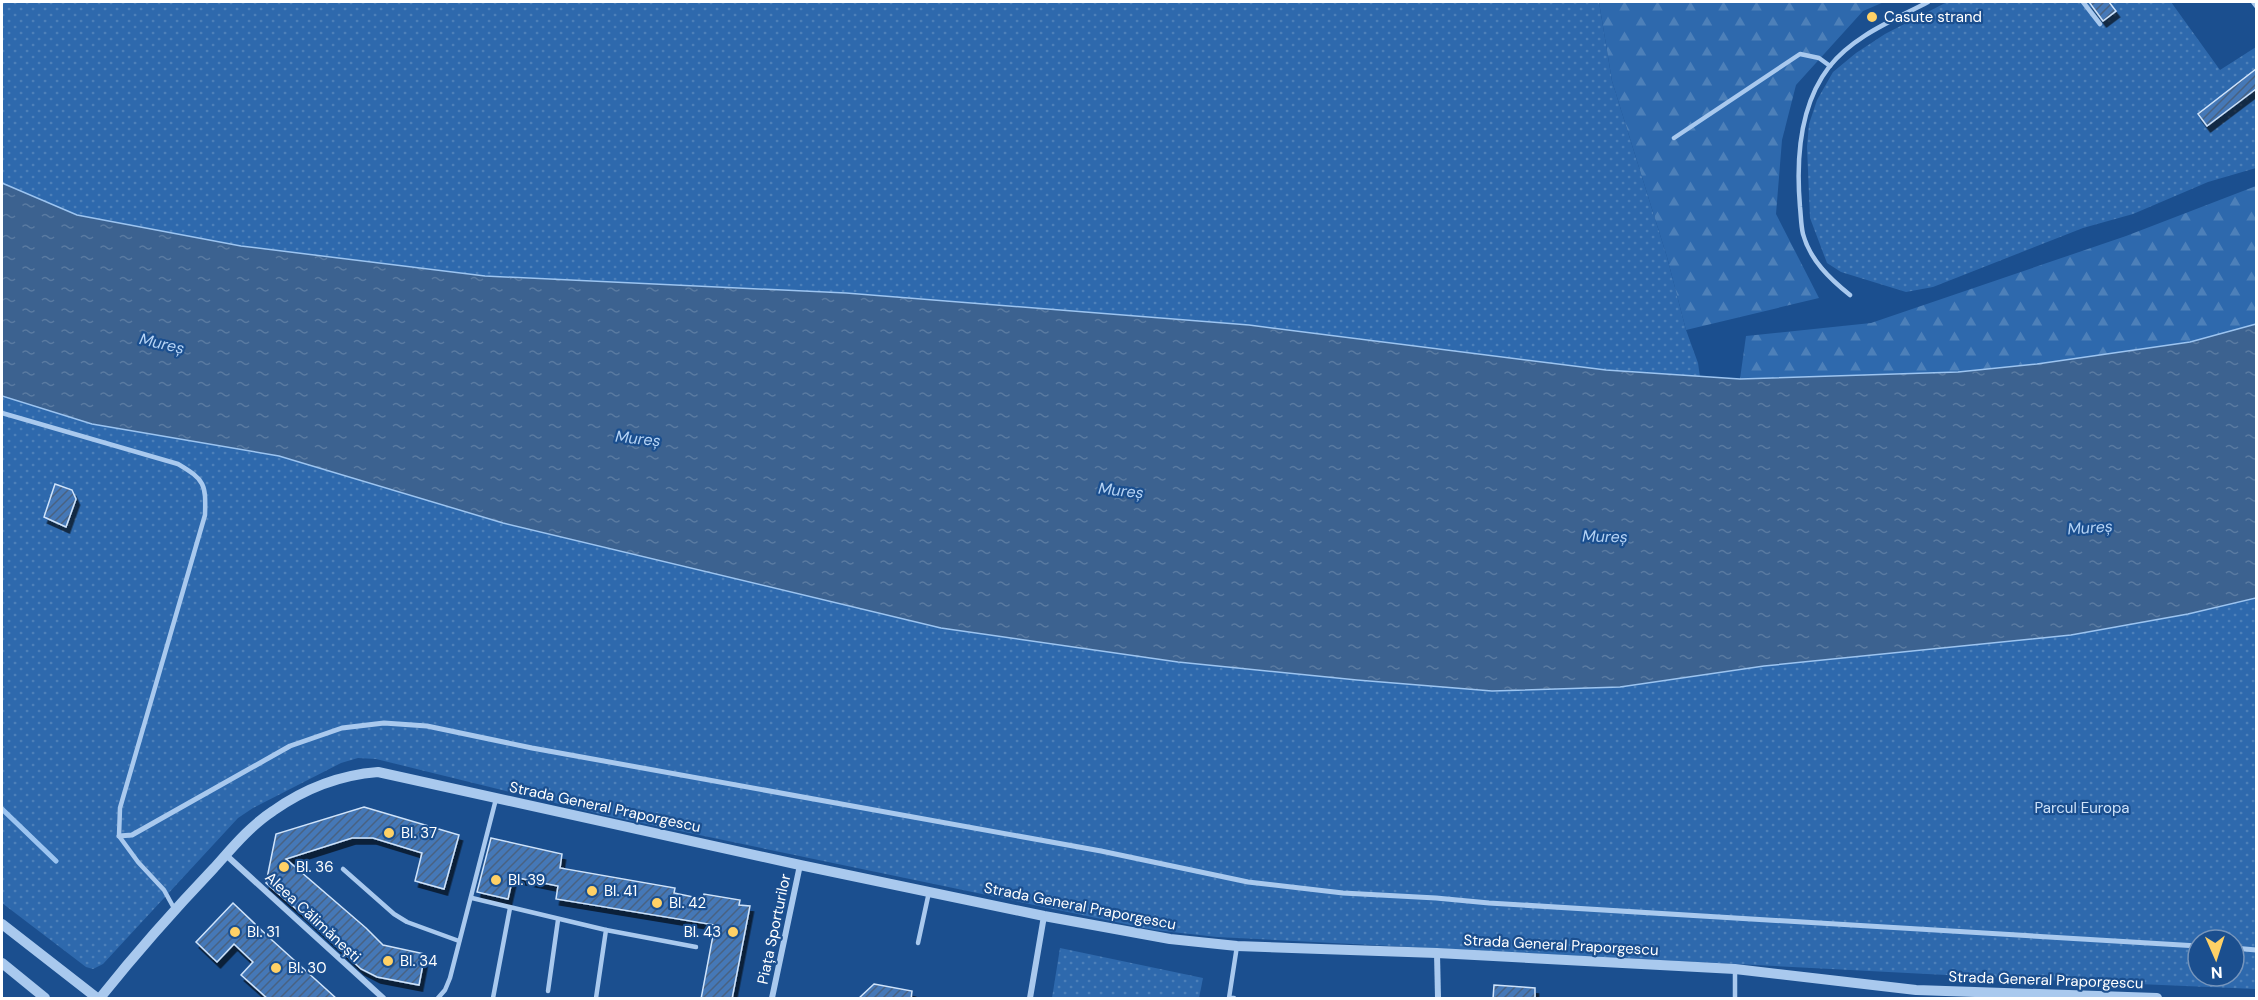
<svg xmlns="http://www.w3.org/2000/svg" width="2258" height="1000" font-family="'DM Sans',sans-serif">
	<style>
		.green { fill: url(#green-dots); fill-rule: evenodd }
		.forest { fill: url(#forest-firs) }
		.water { fill: url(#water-ripples); stroke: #9cc4f0; stroke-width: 1.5 }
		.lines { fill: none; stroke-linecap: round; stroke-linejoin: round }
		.stream { stroke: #9cc4f0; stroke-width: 5 }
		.building { fill: url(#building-hatch); stroke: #cfe3fa; stroke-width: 1.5; filter: url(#shadow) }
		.service { stroke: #a9c9ee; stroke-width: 4.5 }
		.pedestrian { stroke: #a9c9ee; stroke-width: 5 }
		.minor { stroke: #a9c9ee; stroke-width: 6 }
		.tertiary { stroke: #a9c9ee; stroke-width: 10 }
		.poi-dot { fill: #ffd166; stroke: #1b4f8f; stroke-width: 2 }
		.labels { text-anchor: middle; stroke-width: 4.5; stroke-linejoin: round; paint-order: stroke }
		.poi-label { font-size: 15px; fill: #fff; stroke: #1b4f8f; text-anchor: start }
		.street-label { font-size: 15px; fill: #fff; stroke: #1b4f8f }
		.park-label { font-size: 15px; fill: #cfe3fa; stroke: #1b4f8f }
		.water-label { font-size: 16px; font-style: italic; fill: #b5d3f5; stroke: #1b4f8f }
	</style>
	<defs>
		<pattern id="green-dots" width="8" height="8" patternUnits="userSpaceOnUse" patternTransform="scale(1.5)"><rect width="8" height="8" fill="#2e69ad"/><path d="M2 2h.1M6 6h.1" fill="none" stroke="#4d80b9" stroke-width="1.8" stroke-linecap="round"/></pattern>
		<pattern id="forest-firs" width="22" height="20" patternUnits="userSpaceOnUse" patternTransform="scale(1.5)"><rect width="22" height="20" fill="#2e69ad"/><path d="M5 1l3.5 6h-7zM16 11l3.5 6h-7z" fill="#4d80b9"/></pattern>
		<pattern id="water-ripples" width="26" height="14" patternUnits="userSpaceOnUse" patternTransform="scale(1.5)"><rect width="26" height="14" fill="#3c6290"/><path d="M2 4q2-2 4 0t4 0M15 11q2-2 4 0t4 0" fill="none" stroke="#597aa1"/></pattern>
		<pattern id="building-hatch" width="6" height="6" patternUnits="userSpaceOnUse" patternTransform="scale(1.5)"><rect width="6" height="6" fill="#4478b7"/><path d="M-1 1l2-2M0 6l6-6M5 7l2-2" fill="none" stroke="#486282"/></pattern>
		<filter id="shadow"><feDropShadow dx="3.5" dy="6" stdDeviation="0" flood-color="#0009"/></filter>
	</defs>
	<rect width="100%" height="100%" fill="#1b4f8f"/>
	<g class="green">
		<path d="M2,2h1597l13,79 55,176 19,73 12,33 2,14 -94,-7 -357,-45 -403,-32 -361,-17 -244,-30 -164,-31 -75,-32z"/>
		<path d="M1947,2h224l49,68 36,-23v121l-48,14 -75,32 -50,14 -150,59 -27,5 -65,-20 -14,-9 -17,-45 -3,-71 2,-23 8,-24 16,-28 23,-19 29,-19z"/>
		<path d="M2,396l90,28 187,32 224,67 438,105 237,34 179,18 135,11 128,-4 144,-21 307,-31 117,-21 68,-16v391l-233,-10 -806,-42 -63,-7 -546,-114 -232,-57 -18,-1 -17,5 -88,45 -15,10 -135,146 -10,5 -7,-2 -84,-64zM2198,940h36v36h-36z"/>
		<path d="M1060,948l143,30 -4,20h-147z"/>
	</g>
	<g class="forest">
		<path d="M1599,2h285l-21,9 -67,74 -14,55 -6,74 43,84 -133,32 -19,-73 -55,-176z"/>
		<path d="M2256,186v138l-66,18 -153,22 -79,8 -218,7 6,-43 125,-13 255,-87z"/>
	</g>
	<path class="water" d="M2,183l75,32 164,31 244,30 361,17 403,32 357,45 134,9 218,-7 79,-8 153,-22 66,-18v274l-68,16 -117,21 -307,31 -144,21 -128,4 -135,-11 -179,-18 -237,-34 -438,-105 -224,-67 -187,-32 -90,-28z"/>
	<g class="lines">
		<path class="stream" d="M2,809l54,52"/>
	</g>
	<g class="building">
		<path d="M2089,2h20l7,9 -13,10z"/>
		<path d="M2256,69v20l-49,37 -9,-12z"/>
		<path d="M55,484l17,6 4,9 -10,28 -22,-10z"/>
		<path d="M364,807l95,28 -15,54 -29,-8 7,-28 -49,-15h-21l-66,21 80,69 17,17 42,9 -6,31 -42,-8 -16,-8 -59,-55 -36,-31 10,-49z"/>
		<path d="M491,838l71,16 -2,14 115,20 -1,5 29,6 1,-5 36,6 -1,5 11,1 -18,93h-31l14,-74 -159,-26 2,-13 -45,-9 -5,22 -31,-7z"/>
		<path d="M233,903l40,38 64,58h-69l-27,-24 12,-13 -19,-18 -17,18 -21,-20z"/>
		<path d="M874,984l38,7 -1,8h-53z"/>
		<path d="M1494,985l41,3v11h-42z"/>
	</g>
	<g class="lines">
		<g class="service">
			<path d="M2083,2l17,22"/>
			<path d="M2253,2l3,4"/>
			<path d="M1674,138l126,-84 19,4 11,8"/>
			<path d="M1850,295c-20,-16 -40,-35 -47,-61 -2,-8 -2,-18 -3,-27 -4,-47 -1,-101 29,-140 24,-31 65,-47 99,-65"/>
			<path d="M2,413l176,51c27,16 28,20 27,51l-85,293 -1,28 19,26 26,28 11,20"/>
			<path d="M343,869l51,45 13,8 52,19"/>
			<path d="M472,898l134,32 -10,68"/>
			<path d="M606,930l90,17"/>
			<path d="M918,943l11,-51"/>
			<path d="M548,991l10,-71"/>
			<path d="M438,998l7,-8 5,-12 46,-179"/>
			<path d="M493,998l17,-90"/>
			<path d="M1234,998h-5l8,-52"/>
			<path d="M1735,998v-29"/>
		</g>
		<g class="pedestrian">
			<path d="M119,836l13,-1 158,-89 52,-18 42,-5 43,3 105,22 569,103 147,31 95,11 93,5 53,5 709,43"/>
			<path d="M2234,948l22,2"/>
		</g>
		<g class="minor">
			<path d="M226,855l157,143"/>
			<path d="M1437,953l1,45"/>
			<path d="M772,998l28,-133"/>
			<path d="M1030,998l14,-82"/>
		</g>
		<g class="tertiary">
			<path d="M2,924l95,74"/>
			<path d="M2,963l43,35"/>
			<path d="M100,998c36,-45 74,-88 114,-130 18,-20 36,-42 59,-57 31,-22 67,-36 105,-39l422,93 244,51 126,23 67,7 200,7 298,16 181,21 241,8"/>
		</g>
	</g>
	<g class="poi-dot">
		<circle cx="1872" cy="17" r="6"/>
		<circle cx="389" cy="833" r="6"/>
		<circle cx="284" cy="867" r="6"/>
		<circle cx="496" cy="880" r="6"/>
		<circle cx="592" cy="891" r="6"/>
		<circle cx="657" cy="903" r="6"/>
		<circle cx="235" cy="932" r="6"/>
		<circle cx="733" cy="932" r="6"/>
		<circle cx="388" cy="961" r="6"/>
		<circle cx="276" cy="968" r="6"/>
	</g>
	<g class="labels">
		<g class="poi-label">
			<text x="1884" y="22">Casute strand</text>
			<text x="401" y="838">Bl. 37</text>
			<text x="296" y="872">Bl. 36</text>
			<text x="508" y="885">Bl. 39</text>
			<text x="604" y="896">Bl. 41</text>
			<text x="669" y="908">Bl. 42</text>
			<text x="247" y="937">Bl. 31</text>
			<text x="721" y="937" text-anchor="end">Bl. 43</text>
			<text x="400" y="966">Bl. 34</text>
			<text x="288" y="973">Bl. 30</text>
		</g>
		<g class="street-label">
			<text transform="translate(605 807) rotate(12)" y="5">Strada General Praporgescu</text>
			<text transform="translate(1080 906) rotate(11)" y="5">Strada General Praporgescu</text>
			<text transform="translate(313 917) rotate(43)" y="5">Aleea Călimănești</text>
			<text transform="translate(774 929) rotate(-78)" y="5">Piața Sporturilor</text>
			<text transform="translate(1561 945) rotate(3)" y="5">Strada General Praporgescu</text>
			<text transform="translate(2046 980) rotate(2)" y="5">Strada General Praporgescu</text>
		</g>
		<g class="park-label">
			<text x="2082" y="813">Parcul Europa</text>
		</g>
		<g class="water-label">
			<text transform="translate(162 343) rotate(13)" y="6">Mureș</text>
			<text transform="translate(638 438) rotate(6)" y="6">Mureș</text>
			<text transform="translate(1121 490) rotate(6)" y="6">Mureș</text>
			<text transform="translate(2090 527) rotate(-4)" y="6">Mureș</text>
			<text transform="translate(1605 536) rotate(1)" y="6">Mureș</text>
		</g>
	</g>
	<rect width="2258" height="1000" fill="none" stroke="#ffffff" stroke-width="6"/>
	<g transform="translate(2216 958) rotate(177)"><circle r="28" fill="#1b4f8f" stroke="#7695bc" stroke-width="1.5"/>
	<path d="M0-4.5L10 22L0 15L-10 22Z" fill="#ffd166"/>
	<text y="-9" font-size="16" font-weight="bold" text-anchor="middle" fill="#ffffff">N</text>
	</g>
</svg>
